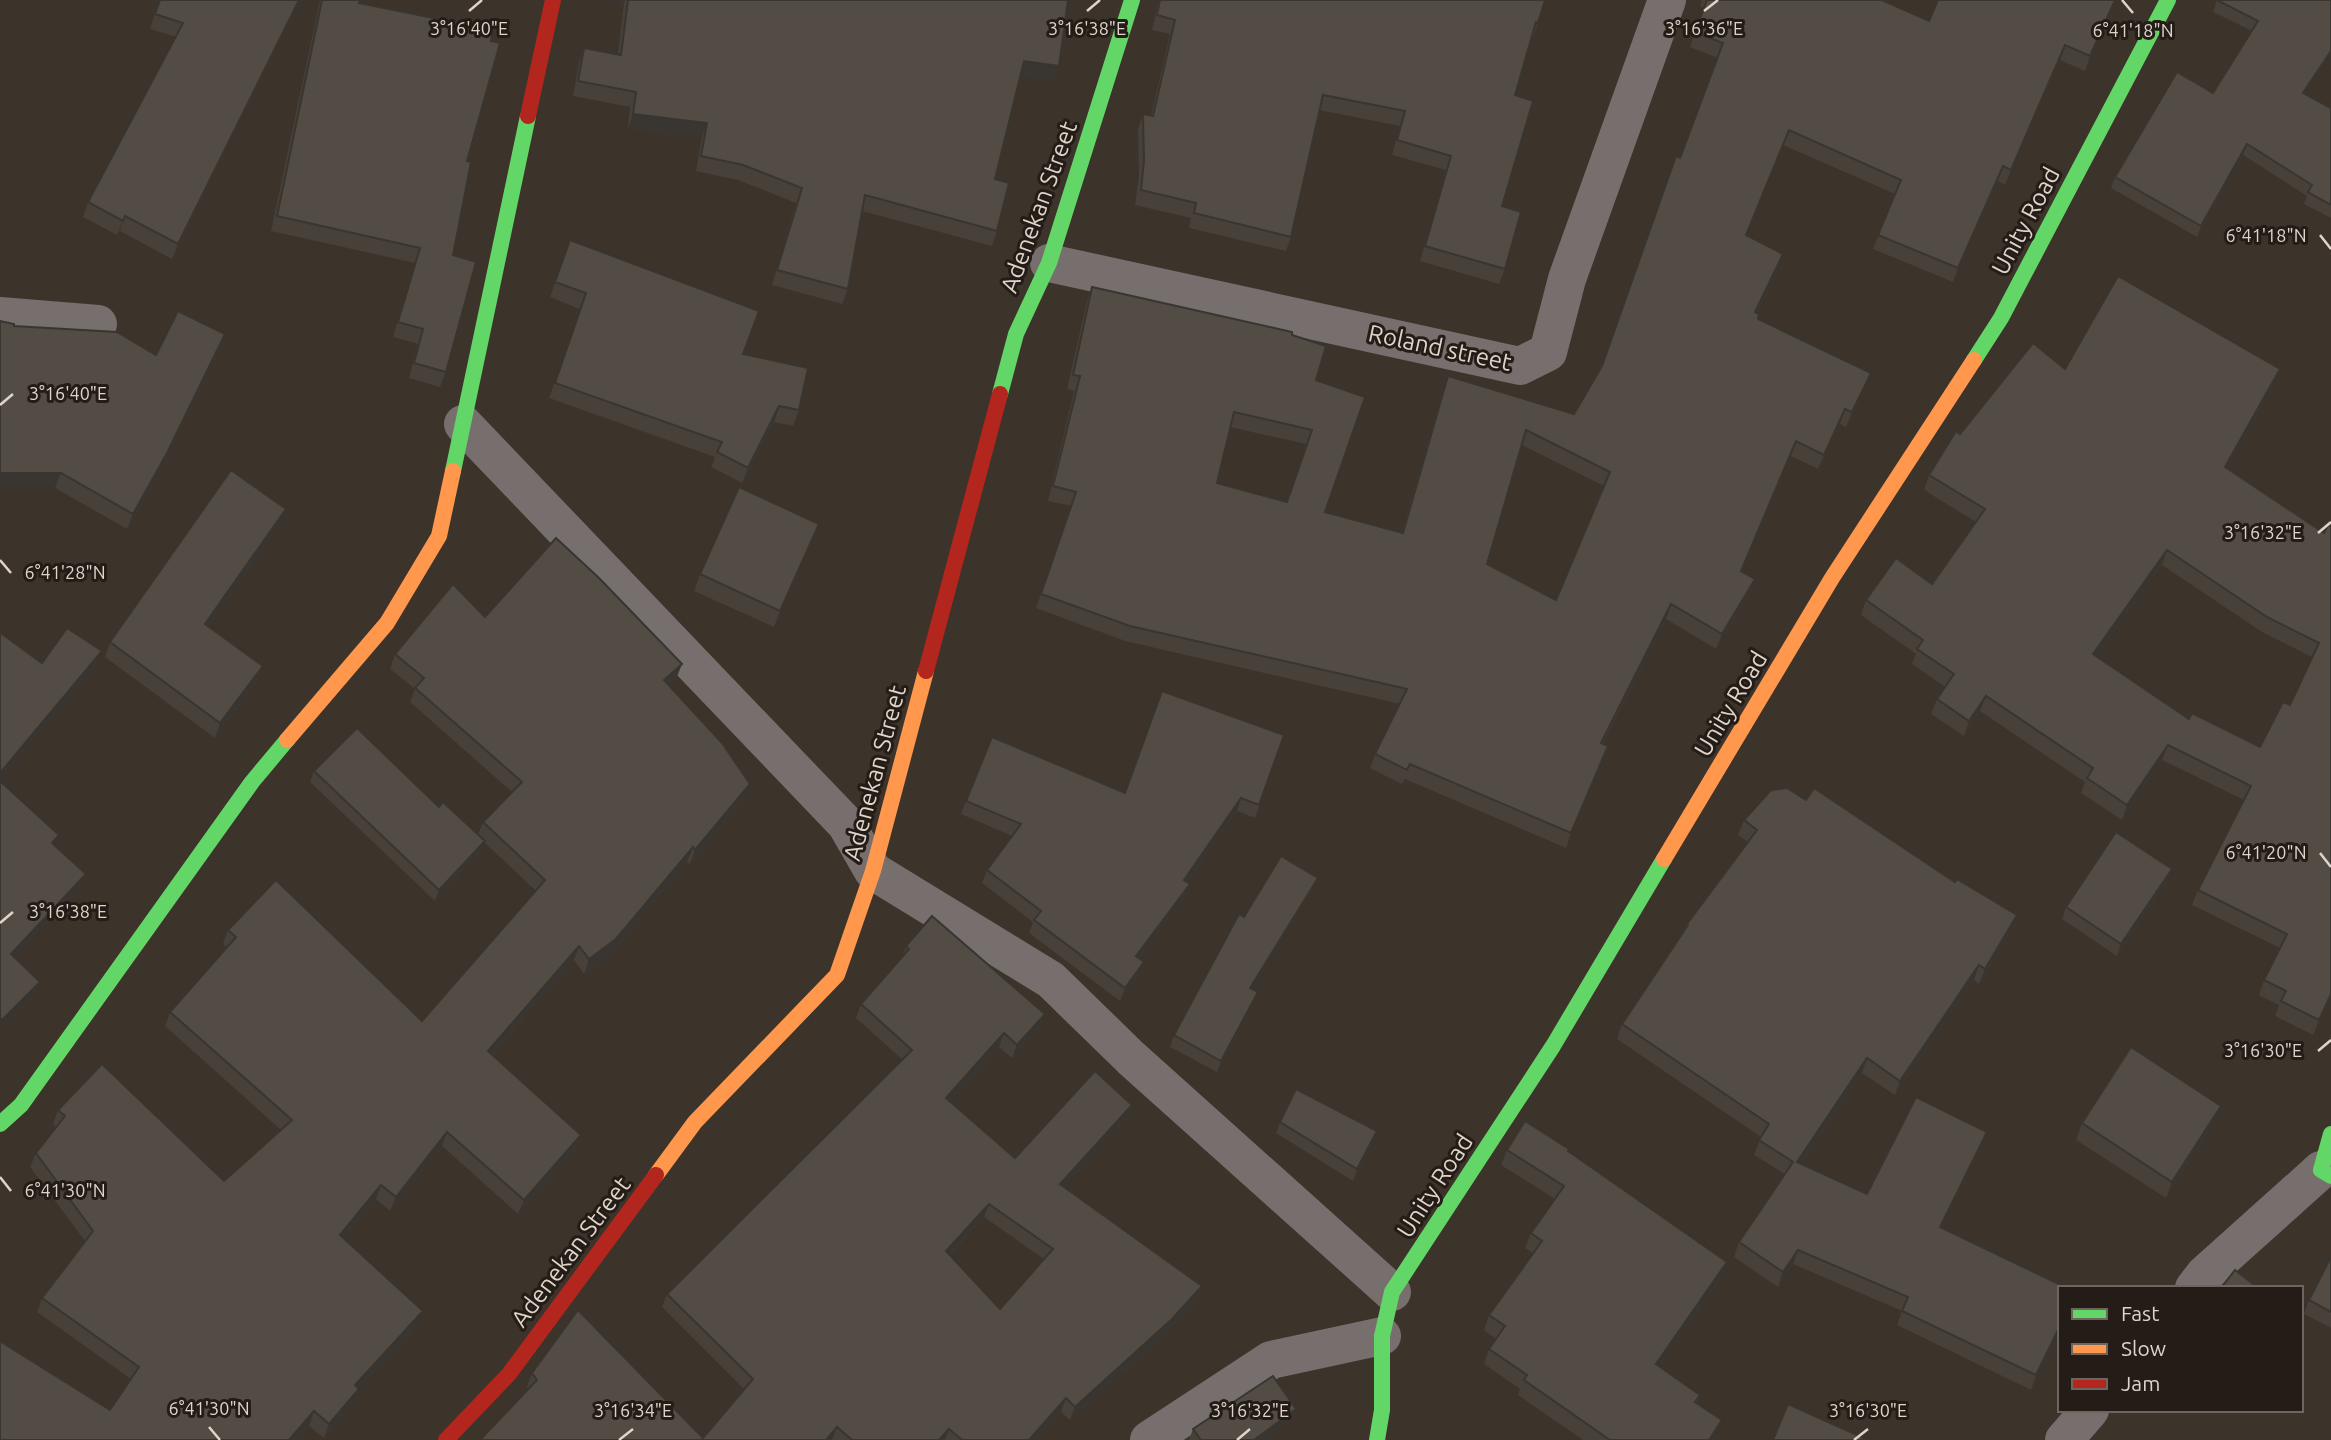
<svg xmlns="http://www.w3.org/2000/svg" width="2331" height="1440" font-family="Ubuntu,sans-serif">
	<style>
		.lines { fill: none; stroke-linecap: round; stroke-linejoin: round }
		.street { stroke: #766f6d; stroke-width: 38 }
		.fast { stroke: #63d668; stroke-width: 16 }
		.slow { stroke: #ff974d; stroke-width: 16 }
		.jam { stroke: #b3261e; stroke-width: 16 }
		.wall { fill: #47413a; fill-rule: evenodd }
		.shaded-wall { fill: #393530 }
		.building { fill: #524c44; stroke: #393530; stroke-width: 2; fill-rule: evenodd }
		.ticks { fill: none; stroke: #ded4ca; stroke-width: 2.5 }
		.labels { text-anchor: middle; stroke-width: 6; stroke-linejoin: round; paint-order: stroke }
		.street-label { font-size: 24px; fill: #ded4ca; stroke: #241c16 }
		.ticks-label { font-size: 18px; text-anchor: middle; fill: #ded4ca; stroke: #241c16; stroke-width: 6; stroke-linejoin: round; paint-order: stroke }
	</style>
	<rect width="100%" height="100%" fill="#3c332b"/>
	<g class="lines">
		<g class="street">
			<path d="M1049,263l471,103 28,-14 19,-73 100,-279"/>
			<path d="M0,316l98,8"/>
			<path d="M463,424l383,400 27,47 178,109 80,78 261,234"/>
			<path d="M2194,1288l10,-13 117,-105"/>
			<path d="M1149,1440l122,-80 111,-24"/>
			<path d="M2064,1440l26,-30"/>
		</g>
		<g class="fast">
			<path d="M1974,360l27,-42 167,-318"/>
			<path d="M1000,394l16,-60 33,-71 83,-263"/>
			<path d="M453,471l75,-355"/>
			<path d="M0,1124l21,-19 231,-323 35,-42"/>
			<path d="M2331,1134l-10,36 10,6"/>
			<path d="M1377,1440l5,-30v-74l10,-44 161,-246 111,-187"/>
		</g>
		<g class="slow">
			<path d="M287,740l100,-117 52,-87 14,-65"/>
			<path d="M1664,859l168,-281 142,-218"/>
			<path d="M656,1175l39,-53 142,-147 36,-104 53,-200"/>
		</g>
		<g class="jam">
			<path d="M528,116l25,-116"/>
			<path d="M926,671l74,-277"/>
			<path d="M446,1440l63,-66 147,-199"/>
		</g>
	</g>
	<g class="wall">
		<path d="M159,0h142l-129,259 -52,-28 -3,4 -34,-18 5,-15 88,-165 -26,-8z"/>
		<path d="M320,0h40l-1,3 108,158 -14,94 -7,117 -6,15 -31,-9 9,-34 -25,-7 22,-74 -144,-32z"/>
		<path d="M604,0h464l-9,66 -5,15 -33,-5 -26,103 2,52 -5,15 -130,-35 -14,78 -6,15 -70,-19 24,-82 -58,-23 -42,-9 6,-34 -74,-8 2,-22 -57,-11 6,-33 5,-15 34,6 6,-51z"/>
		<path d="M1159,0h386l-7,23 -5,14h-1l-17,58 -13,111 3,63 -6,15 -79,-23 26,-91 -54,-15 8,-29 -81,-16 -28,127 -5,14 -97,-23 2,-10 -56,-13 4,-29 -1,-47 5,-15 8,2 19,-82 -18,-4z"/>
		<path d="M1702,0h180l47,21 9,-21h178l-31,71 -25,-11 -55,125 -7,-4 -45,101 -80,-33 22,-55 -112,-49 -36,90 36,19 -5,14 -21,45 1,6 108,69 -20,39 -6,-3 -22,45 -27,-13 -49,116 13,7 -6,15 -33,55 -50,-30 -63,124v17l-37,88 -161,-69 -3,5 -32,-16 5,-14 25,-50 -275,-63 -89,-33 35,-102 -23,-5 26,-110 -7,-2 20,-88 5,-14 200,48 24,45 9,132 77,20 41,-141 5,-15 126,38 28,-47 116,-309 -28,-11 14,-39 -4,-2zM1230,427l76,17 -19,58 -70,-19zM1522,445l82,41 -48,114 -69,-36z"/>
		<path d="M2217,0h114l-25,94 25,14v110l-27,-14 3,-8 -64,-41 -46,82 -86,-49 4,-11 98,-84 39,-62 -39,-19z"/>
		<path d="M570,240l173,114 56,56 -6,16 -19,-4 -32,61 -31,-16 4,-10 -166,-59 31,-89 -30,-12z"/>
		<path d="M14,326l142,29 69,-21 -5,15 -58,119 -35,61 -72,-41z"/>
		<path d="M2065,369l209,15 -47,84 97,65 7,465 -18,37 -38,-19 4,-11 -20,-10 5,-15 16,-32 -88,-43 6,-15 46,-90 -82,-40 -40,60 -41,-27 4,-11 -105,-71 -16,25 -33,-22 6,-15 8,-12 -33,-23 4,-10 -55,-39 5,-15 66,-16 44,-62 -52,-32 5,-15 31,-41zM2162,565l100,67 50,25 -22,48 -30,42 -71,-28 -93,-62z"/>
		<path d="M281,524l-72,102 54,40 -6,14 -42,58 -110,-81 5,-15z"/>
		<path d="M819,524l-6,16 -39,87 -80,-36 6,-17z"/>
		<path d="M485,617l191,62 -7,6 81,99 -5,14 -55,66 -3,-2 -76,92 -27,20 -10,-14 -82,95 89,80 -5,14 -58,65 -76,-68 -52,65 -14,-12 -32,39 74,87 -59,64 -5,14 -30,35 -15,-12 -12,14h-297l110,-30 21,-31 -94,-67 5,-14 43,-57 -55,-74 6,-14 20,-26 -3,-3 5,-14 166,71 57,-51 -116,-104 5,-14 57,-64 -4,-4 5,-14 194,91 114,-130 -52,-49 -3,10 -46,49 -125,-119 4,-11 125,36 39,28 5,-13 29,-30 -102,-90 5,-13 -25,-20 5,-15z"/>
		<path d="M1284,735l-29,83 -18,-7 -50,71 3,2 -4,13 -46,61 -1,17 -19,26 -91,-68 4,-11 -51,-39 5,-13 25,-34 -51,-22 5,-13 159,-8z"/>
		<path d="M1806,800l211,115 -6,15 -32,54 -5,-4 -79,115 -33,-22 -61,91 66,30 114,-47 -40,80 119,103 -29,60 -134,-65 5,-14 -109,-47 -15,23 -44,-30 5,-15 46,-68 -31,-19 7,-18 -144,-98 5,-15 62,-92 3,-8 61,-82 -10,-7 6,-15z"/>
		<path d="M1318,878l-5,11 -61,100 6,3 -4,12 -37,68 -47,-25 4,-12 70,-118z"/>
		<path d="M2168,880l-51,76 -55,-37 4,-12z"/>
		<path d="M906,946l139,68 -6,14 -27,30 -13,-11 -49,55 65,56 117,-53 -5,14 -63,68 138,99 -5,14 -30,33 -97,87 -9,-8 -25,28h-556l48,-51 -1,-2 5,-14 171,65 41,-49 -82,-82 5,-13 236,-234 -47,-42 5,-14 41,-46zM984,1217l60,42 -44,50 -50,-54z"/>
		<path d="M1280,1122l93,20 -20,39 -77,-48z"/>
		<path d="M2082,1123h133l-49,75 -90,-58z"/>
		<path d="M1507,1150l61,1 159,111 -6,16 -62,88 41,29 -3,9 19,31 -3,5h-130l-65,-45 2,-6 -36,-25 5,-15 7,-10 -12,-9 5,-15 44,-62 -8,-5 6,-15 24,-34 -54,-34z"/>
		<path d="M2331,1257v71l-27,-14 5,-14z"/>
		<path d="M1296,1409l-4,11 -27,20h-76l4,-11z"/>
	</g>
	<g class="shaded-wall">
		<path d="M299,0h2l-129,259 6,-15z"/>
		<path d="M604,0h21l-1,3z"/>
		<path d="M2115,0h1l-31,71 5,-15z"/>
		<path d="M2065,45l-5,15 -55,125 6,-15z"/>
		<path d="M2331,51v5l-32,48 4,-11z"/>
		<path d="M1024,61l35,5 -5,15 -35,-5z"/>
		<path d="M633,114l74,9 -5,14 -74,-8z"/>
		<path d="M2247,144l-4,11 -46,82 4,-11z"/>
		<path d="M2003,166l-5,15 -45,101 5,-14z"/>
		<path d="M125,216l-5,15 -3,4 6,-14z"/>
		<path d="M1783,254l-5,14 -28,59 5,-15z"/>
		<path d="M225,334l-5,15 -58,119 -35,61 6,-15z"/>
		<path d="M2280,369l-6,15 -55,98 6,-15z"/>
		<path d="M1871,373l-5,15 -20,39 6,-15z"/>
		<path d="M779,406l-5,16 -32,61 6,-15z"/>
		<path d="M1845,409l-5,15 -22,45 6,-14z"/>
		<path d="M1796,441l-5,15 -55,130 5,-15z"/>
		<path d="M0,473h61l-6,15h-55z"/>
		<path d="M286,509l-5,15 -81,115 5,-15z"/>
		<path d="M819,524l-6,16 -39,87 6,-16z"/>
		<path d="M2167,550l-5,15 -74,104 5,-15z"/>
		<path d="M1755,579l-6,15 -33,55 6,-15z"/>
		<path d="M1671,604l-5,15 -71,138 6,-14z"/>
		<path d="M102,651l-4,13 -98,116v-7z"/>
		<path d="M682,664l-6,15 -17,15 5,-14z"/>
		<path d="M263,666l-6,14 -42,58 5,-15z"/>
		<path d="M1986,696l-6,15 -16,25 5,-15z"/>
		<path d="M2168,745l-6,15 -40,60 5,-15z"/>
		<path d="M1608,746l-5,14 -37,88 5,-15z"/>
		<path d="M750,784l-5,14 -55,66 5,-14z"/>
		<path d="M1241,798l-4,13 -58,82 5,-13z"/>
		<path d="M485,841l-4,11 -46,49 4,-11z"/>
		<path d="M693,847l-6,15 -76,92 -27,20 5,-15z"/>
		<path d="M2172,869l-4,11 -51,76 4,-12z"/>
		<path d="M86,874l-5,13 -75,80 5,-13z"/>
		<path d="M1318,878l-5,11 -67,111 4,-12z"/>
		<path d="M1190,884l-4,13 -54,72 4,-13z"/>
		<path d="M2017,915l-6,15 -32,54 6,-15z"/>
		<path d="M579,946l-5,14 -92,106 6,-15z"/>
		<path d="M1144,962l-5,13 -19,26 5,-13z"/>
		<path d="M1979,965l-5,15 -79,115 5,-14z"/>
		<path d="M40,982l-5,14 -35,35v-4l2,-7z"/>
		<path d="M1258,992l-4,12 -37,68 4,-11z"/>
		<path d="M2331,994v4l-18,37 6,-15z"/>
		<path d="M1045,1014l-6,14 -27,30 5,-13z"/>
		<path d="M1004,1033l-5,14 -58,65 5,-14z"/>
		<path d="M1867,1058l-5,15 -70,104 5,-15z"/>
		<path d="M1132,1105l-5,14 -72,79 5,-14z"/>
		<path d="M2221,1106l-6,17 -49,75 6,-16z"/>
		<path d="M1377,1131l-4,11 -20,39 4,-12z"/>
		<path d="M447,1132l-5,14 -52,65 6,-14z"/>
		<path d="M1987,1132l-6,15 -47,94 6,-14z"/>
		<path d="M581,1135l-5,14 -58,65 6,-14z"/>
		<path d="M381,1185l-5,14 -41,50 5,-14z"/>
		<path d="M989,1204l-5,13 -43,47 5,-13z"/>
		<path d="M1798,1250l-5,14 -15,23 5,-15z"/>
		<path d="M1727,1262l-6,16 -71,101 6,-15z"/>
		<path d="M1202,1286l-5,14 -30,33 -97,87 5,-13z"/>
		<path d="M423,1311l-5,14 -68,74 5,-14z"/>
		<path d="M2060,1326v4l-29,60 5,-15z"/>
		<path d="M359,1389l-5,14 -30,35 5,-14z"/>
		<path d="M1066,1398l-5,14 -25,28h-7z"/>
		<path d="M1296,1409l-4,11 -27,20h-11z"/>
		<path d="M314,1411l-5,15 -12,14h-8z"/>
		<path d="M1722,1420l-6,15 -3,5h-4z"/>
		<path d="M837,1427l-5,13h-6z"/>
		<path d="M949,1429l-4,11h-6z"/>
	</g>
	<g class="building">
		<path d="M160,0h139l-121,244 -53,-28 -2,5 -35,-19 95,-179 -28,-9z"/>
		<path d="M322,0h38l-1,3 134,27 -2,11 9,2 -33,118 4,1 -18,93 23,7 -30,110 -32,-9 9,-34 -25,-7 22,-74 -143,-32z"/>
		<path d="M628,0h440l-9,66 -35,-5 -29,118 14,4 -12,48 -132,-36 -17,94 -71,-19 25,-82 -59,-23 -42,-9 6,-33 -74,-9 3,-22 -58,-11 6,-33 37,7z"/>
		<path d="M1160,0h385l-7,23 -2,-1 -21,73 18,6 -31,105 19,6 -16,57 -80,-23 26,-90 -54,-16 8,-29 -82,-16 -32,142 -97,-24 2,-10 -55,-13 3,-29 -1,-47 10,2 22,-96 -18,-5z"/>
		<path d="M1707,0h175l47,21 9,-21h177l-25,56 -25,-11 -54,125 -8,-4 -45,102 -80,-33 23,-55 -112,-50 -43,105 37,19 -28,58 4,2 -1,5 113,54 -19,39 -7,-3 -21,46 -28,-14 -55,130 14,8 -33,55 -51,-30 -70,139 7,3 -37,87 -161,-69 -3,6 -32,-16 32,-65 -277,-63 -89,-32 35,-102 -23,-6 27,-110 -7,-1 19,-88 200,45v3l34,11 -10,34 49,17 -40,115 78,21 45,-157 126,38 28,-48 74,-210 4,2 43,-115 -28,-11zM1234,412l78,18 -25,72 -70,-19zM1526,430l84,42 -54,128 -69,-36z"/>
		<path d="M2217,0h114v51l-28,42 28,15v97l-23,-13 4,-7 -65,-41 -46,82 -86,-49 62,-105 36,21 45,-72z"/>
		<path d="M570,240l189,71 -16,43 65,14 -9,42 -20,-4 -31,62 -31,-16 5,-10 -167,-59 31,-90 -31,-11z"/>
		<path d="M2118,276l162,93 -55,98 99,66 4,-8 3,1v468l-12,26 -38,-19 5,-10 -22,-11 23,-46 -89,-44 53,-104 -83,-41 -41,60 -40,-27 6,-10 -107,-72 -17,25 -32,-22 17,-25 -37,-25 6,-9 -57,-40 30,-42 36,26 53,-75 -56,-34 27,-44 4,3 73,-91 32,26zM2167,550l100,67 52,26 -29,62 -7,-3 -23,45 -68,-34 -3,6 -96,-65z"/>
		<path d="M178,311l47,23 -58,119 -34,61 -72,-41h-61v-152l14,3v2l103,6 39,23z"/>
		<path d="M231,470l55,39 -81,115 58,42 -43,57 -110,-81z"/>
		<path d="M739,487l80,37 -39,87 -80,-37z"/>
		<path d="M556,538l43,40 83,86 -18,16 58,63 28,41 -55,66 -2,-3 -77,92 -27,20 -10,-13 -91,105 93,84 -57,65 -77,-68 -51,65 -15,-12 -41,50 83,76 -68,74 4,4 -30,35 -15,-13 -25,29h-289v-99l110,69 29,-43 -97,-69 51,-67 -57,-78 29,-37 -7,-6 44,-46 122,117 68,-61 -122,-108 66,-75 -8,-7 48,-50 146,141 123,-141 -62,-58 39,-40 -107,-94 9,-10 -29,-24 58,-70 32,33z"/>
		<path d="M67,628l35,23 -102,122v-139h2l40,29z"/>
		<path d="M1162,691l122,44 -25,70 -18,-7 -57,82 6,4 -54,72 8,6 -19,26 -91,-68 7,-9 -54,-41 34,-46 -55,-23 26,-64 133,56z"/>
		<path d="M357,728l82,79 4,-5 42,39 -46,49 -125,-119z"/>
		<path d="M0,781l59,54 -7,8 34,31 -75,80 29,28 -38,38 -2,-2z"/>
		<path d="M1787,788l19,12 8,-12 141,94 2,-3 60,36 -32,54 -6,-4 -79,116 -33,-23 -70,104 70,32 49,-97 71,35 -47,95 127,61h-7v38l-24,49 -134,-64 6,-14 -110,-47 -15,22 -44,-30 54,-80 -34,-22 10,-16 -147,-100 66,-99 -1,-1 70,-94 -13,-10 27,-30z"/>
		<path d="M2116,832l56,37 -51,75 -55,-37z"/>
		<path d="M1281,856l37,22 -68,110 8,4 -37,69 -47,-26 65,-121 5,3z"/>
		<path d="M932,916l113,98 -28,31 -13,-12 -58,65 69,60 80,-87 37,34 -72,79 142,102 -30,33 -97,88 -9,-9 -37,42h-67l-13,-11 -10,11h-87l-15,-13 -11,13h-346l57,-60 -5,-7 46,-63 125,128 50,-59 -86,-85 245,-244 -51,-46 48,-55 -3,-3zM989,1204l64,45 -53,60 -54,-58z"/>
		<path d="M2131,1047l90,59 -49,76 -90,-59z"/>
		<path d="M1296,1089l81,42 -20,38 -77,-47z"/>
		<path d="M1525,1121l44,28 -1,2 159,111 -71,102 44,31 -5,7 27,18 -13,20h-99l-86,-60 3,-5 -38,-26 16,-23 -16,-11 53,-74 -11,-8 33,-47 -57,-36z"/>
		<path d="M2331,1257v55l-22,-12z"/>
		<path d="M2235,1270l23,18h-37z"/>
		<path d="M1273,1376l23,33 -42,31h-53l-8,-11z"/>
		<path d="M1788,1404l80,36h-95z"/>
	</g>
	<path class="ticks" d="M2122,0l11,13M469,11l13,-11M1087,11l13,-11M1704,11l14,-11M2320,235l11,14M0,405l13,-11M2318,533l13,-11M0,560l11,13M2320,853l11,14M0,923l13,-11M2318,1051l13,-11M0,1177l11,14M209,1427l11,13M619,1440l14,-11M1237,1440l13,-11M1854,1440l14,-11"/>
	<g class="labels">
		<g class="street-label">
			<text transform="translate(1039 207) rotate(-70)" y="8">Adenekan Street</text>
			<text transform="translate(2026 221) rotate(-62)" y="8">Unity Road</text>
			<text transform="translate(1440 348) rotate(12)" y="8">Roland street</text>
			<text transform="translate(1731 704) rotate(-59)" y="8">Unity Road</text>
			<text transform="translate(875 773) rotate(-75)" y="8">Adenekan Street</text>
			<text transform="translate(1435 1186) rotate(-57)" y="8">Unity Road</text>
			<text transform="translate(571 1252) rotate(-53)" y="8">Adenekan Street</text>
		</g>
	</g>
	<g class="ticks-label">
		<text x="469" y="35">3°16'40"E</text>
		<text x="1087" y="35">3°16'38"E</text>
		<text x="1704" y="35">3°16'36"E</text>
		<text x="2133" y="37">6°41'18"N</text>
		<text x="2266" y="242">6°41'18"N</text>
		<text x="68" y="400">3°16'40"E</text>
		<text x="2263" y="539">3°16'32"E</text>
		<text x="65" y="579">6°41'28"N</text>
		<text x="2266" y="859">6°41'20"N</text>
		<text x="68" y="918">3°16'38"E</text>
		<text x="2263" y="1057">3°16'30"E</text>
		<text x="65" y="1197">6°41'30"N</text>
		<text x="209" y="1415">6°41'30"N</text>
		<text x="633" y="1417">3°16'34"E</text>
		<text x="1250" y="1417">3°16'32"E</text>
		<text x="1868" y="1417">3°16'30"E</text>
	</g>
	<rect x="2058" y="1286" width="245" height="126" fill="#241c16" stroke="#6e665e" stroke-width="2"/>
	<rect x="2072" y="1309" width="35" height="10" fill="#63d668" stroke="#6e665e" stroke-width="2"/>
	<text x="2121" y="1321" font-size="21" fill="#ded4ca">Fast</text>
	<rect x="2072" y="1344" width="35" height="10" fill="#ff974d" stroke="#6e665e" stroke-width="2"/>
	<text x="2121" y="1356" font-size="21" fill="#ded4ca">Slow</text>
	<rect x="2072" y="1379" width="35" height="10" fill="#b3261e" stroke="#6e665e" stroke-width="2"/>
	<text x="2121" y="1391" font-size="21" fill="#ded4ca">Jam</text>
</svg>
